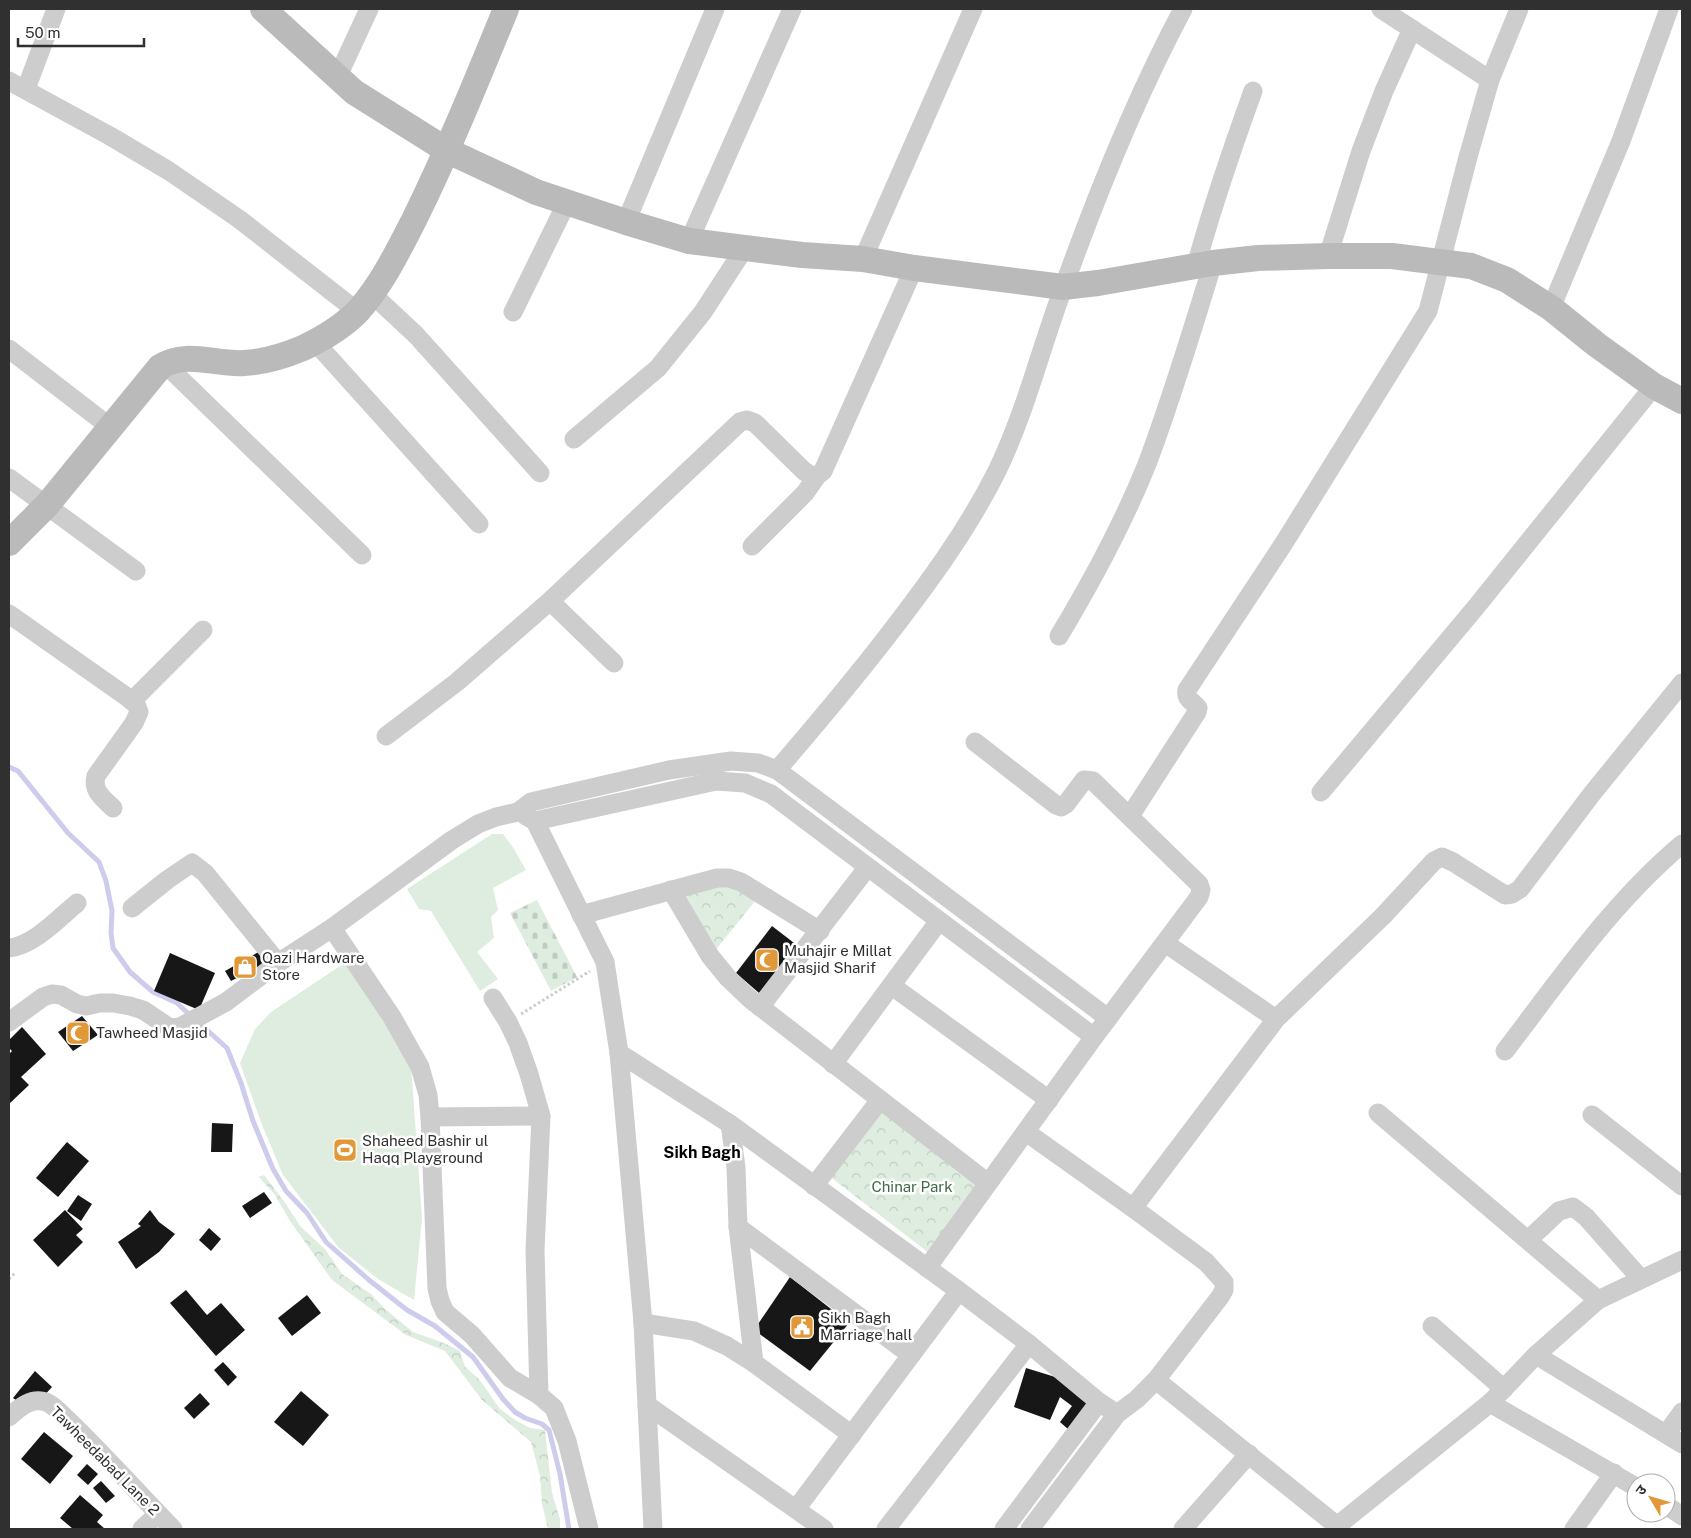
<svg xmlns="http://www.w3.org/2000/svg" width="1691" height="1538" font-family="'Public Sans','Noto Sans Devanagari',sans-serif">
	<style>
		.green { fill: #dfede0 }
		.forest { fill: url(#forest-crowns) }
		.cemetery { fill: url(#cemetery-stones) }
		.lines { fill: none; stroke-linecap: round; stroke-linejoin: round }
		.stream { stroke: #cdccec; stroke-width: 5 }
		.building { fill: #171717 }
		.path { stroke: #cdcdcd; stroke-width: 3; stroke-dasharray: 2.5 2.5; stroke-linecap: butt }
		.street { stroke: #cdcdcd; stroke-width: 19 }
		.secondary { stroke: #bababa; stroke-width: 26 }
		.labels { text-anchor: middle; stroke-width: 5; stroke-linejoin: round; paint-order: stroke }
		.poi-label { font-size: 15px; fill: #303030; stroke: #fff; text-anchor: start }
		.park-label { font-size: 15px; fill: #3e6b46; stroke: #fff }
		.street-label { font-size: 15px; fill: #303030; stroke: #fff }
		.neighbourhood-label { font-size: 16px; font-weight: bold; fill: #000; stroke: #fff }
	</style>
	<defs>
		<pattern id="forest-crowns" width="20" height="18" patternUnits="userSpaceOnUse" patternTransform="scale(1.25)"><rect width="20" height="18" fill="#dfede0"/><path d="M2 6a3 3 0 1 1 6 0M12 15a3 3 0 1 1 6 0" fill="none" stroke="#c0ccc0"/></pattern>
		<pattern id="cemetery-stones" width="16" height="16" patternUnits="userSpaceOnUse" patternTransform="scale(1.25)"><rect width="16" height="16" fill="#dfede0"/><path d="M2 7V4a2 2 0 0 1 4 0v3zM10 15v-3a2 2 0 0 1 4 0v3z" fill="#c0ccc0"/></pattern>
	</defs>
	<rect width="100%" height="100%" fill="#fff"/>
	<g class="green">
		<path d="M492,834h11l11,15 12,21 -33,18 5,22 -7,7 3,21 -17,14 21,27 -18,12 -49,-80 -12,-2 -12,-20z"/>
		<path d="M346,962l27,38 38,65 11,154 -8,81 -36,-21 -39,-31 -56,-73 -21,-50 -22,-62 15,-34 16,-17z"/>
	</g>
	<g class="forest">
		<path d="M726,882l30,18 -42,52 -34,-57z"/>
		<path d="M879,1109l100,76 -50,68 -100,-77z"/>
		<path d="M264,1175l19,25 18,27 24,22 17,25 29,20 13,14 29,24 31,11 16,8 5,16 14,12 21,30 15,11 15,8 15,2 7,63 8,26v10h-12l-6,-25 -2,-28 -9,-34 -49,-42 -37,-49 -39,-16 -74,-55 -42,-59 -15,-26 -16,-18z"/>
	</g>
	<path class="cemetery" d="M537,900l40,77 -26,14 -41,-78z"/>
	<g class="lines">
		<g class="stream">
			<path d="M9,767l9,4 50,62 31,29 7,19 6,30 -1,22 2,15 17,24 23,20 24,11 15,14"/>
			<path d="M199,1023l28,25 14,35 12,38 20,48 13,22 21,22 19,29 43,38 38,30 28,16 38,31 30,42 12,13 10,6 17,6 7,6 11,44 9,55"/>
		</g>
	</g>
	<g class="building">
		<path d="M772,926l26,20 -39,47 -23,-20z"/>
		<path d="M262,950l4,13 -35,18 -6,-10z"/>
		<path d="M170,953l45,20 -16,37 -45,-19z"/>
		<path d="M82,1016l16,19 -25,16 -15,-19z"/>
		<path d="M22,1027l24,27 -25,23 8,8 -20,19v-50l3,-3 -3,-3v-8z"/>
		<path d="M212,1123l21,1 -1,28h-21z"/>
		<path d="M67,1142l22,19 -31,36 -22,-19z"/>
		<path d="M264,1192l8,11 -22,15 -8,-12z"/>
		<path d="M78,1195l14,9 -11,17 -14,-10z"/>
		<path d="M65,1210l18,19 -7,6 7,7 -25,25 -25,-27z"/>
		<path d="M150,1210l9,12 16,12 -16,18 -23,17 -18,-27 23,-16 -3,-2z"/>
		<path d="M209,1228l12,11 -10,12 -12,-11z"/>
		<path d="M790,1277l59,46 -39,48 -56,-41z"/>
		<path d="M186,1290l21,25 14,-12 24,27 -29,26 -46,-53z"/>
		<path d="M307,1295l14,18 -29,23 -14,-18z"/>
		<path d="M223,1362l14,15 -9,9 -14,-16z"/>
		<path d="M1026,1368l39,12 24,24 -20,26 -9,-8 12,-16 -12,-9 -10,23 -36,-13z"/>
		<path d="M35,1371l17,16 -11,12 -21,4 -7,-5z"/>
		<path d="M301,1391l28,24 -26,31 -29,-24z"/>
		<path d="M200,1393l10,11 -16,15 -10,-11z"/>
		<path d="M44,1432l29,24 -23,28 -29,-25z"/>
		<path d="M87,1464l11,10 -10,11 -11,-10z"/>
		<path d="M101,1481l14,15 -9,7 -13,-15z"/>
		<path d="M80,1495l23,20 -6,7 8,7h-32l-13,-11z"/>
	</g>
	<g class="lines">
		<g class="path">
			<path d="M521,1014l69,-43"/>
			<path d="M9,1279l7,-7"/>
		</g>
		<g class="street">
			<path d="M1381,9l109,71"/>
			<path d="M338,76l31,-67"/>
			<path d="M9,81l101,55 59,35 70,48 119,93"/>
			<path d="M26,89l30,-80"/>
			<path d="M626,222l89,-213"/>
			<path d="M689,241l103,-232"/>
			<path d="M1328,256l33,-105 23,-60 28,-62"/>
			<path d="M863,259l110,-250"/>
			<path d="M1196,266c16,-59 36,-117 57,-175"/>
			<path d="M372,294l44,41 124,138"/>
			<path d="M1551,308l70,-167 48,-132"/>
			<path d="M513,312l54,-110"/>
			<path d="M315,342l164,182"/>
			<path d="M9,349l101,78"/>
			<path d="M165,364l197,191"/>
			<path d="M574,439l84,-71 45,-56 41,-63"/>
			<path d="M9,478l127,93"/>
			<path d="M752,546l53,-53 12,-17 6,-5 91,-203"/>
			<path d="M550,601l64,62"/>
			<path d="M9,614l118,83 9,7 3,8 -5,11 -38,53c-4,15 7,22 17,32"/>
			<path d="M1059,636c33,-55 64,-112 88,-172 25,-66 45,-134 66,-201"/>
			<path d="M132,701l71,-71"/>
			<path d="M386,736l71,-54 93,-81 190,-179 7,-2 8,3 49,48 6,4 7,1"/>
			<path d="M777,770c38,-44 74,-87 109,-132 41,-53 81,-107 111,-167 29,-60 44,-124 67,-185 34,-95 72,-189 119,-277"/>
			<path d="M1321,792l155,-185 178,-221"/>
			<path d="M526,816l9,5 181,-40 29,2 26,11 323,243"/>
			<path d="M1130,816l67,-104 1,-4c-5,-7 -13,-8 -11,-18l97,-147 144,-232 40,-154 22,-77 29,-71"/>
			<path d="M535,821l70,141 14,91 111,71 229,167 70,53 70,58 18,12 20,-15 19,-19 64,-83 4,-7v-8l-18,-20 -73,-54 -107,-76"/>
			<path d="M671,890l39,66 18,22 22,21 238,184"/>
			<path d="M132,908l35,-28 25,-17 13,10 73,90"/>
			<path d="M581,915l136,-37h12l12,4 79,49"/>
			<path d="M332,928l60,89 28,50 8,28 2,22 7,171 3,13 5,11 27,23 38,43 29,17"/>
			<path d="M1165,943l111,76"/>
			<path d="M9,948c24,-2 50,-30 68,-45"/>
			<path d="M892,986l157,114"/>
			<path d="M493,998l15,24 10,21 11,31 12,42 -6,134 4,145 15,13 13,33 22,88"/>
			<path d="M760,1007l107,-139"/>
			<path d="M9,1022l34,-25 9,-3 9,1 16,9 9,2 14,-3h13l17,3 13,4 27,18 10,-1 46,-25 52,-39 54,-35 120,-88 26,-16 18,-7 22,-5 13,-10 138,-32 62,-9 27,2 19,7 331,248"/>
			<path d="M1505,1051c55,-72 107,-148 177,-207"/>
			<path d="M619,1053l24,270 10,206"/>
			<path d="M833,1064l106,-143"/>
			<path d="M1378,1113l220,187"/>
			<path d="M1592,1115l90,71"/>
			<path d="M430,1117l111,-1"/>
			<path d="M730,1124l6,43 2,60 16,136"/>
			<path d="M814,1186l66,-86"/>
			<path d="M1133,1208l143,-189 107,-103 51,-55 8,-4 11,5 52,33 7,-1 8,-5 71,-94 91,-112"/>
			<path d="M738,1227l173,128"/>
			<path d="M1528,1240l31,-29 14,-4 13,10 55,62"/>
			<path d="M927,1268l167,-231 105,-140 2,-7 -2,-6 -106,-103 -9,-1 -18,24 -5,3 -5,-2 -81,-63"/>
			<path d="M643,1323l51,8 33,15 27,17 98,72"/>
			<path d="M1432,1326l72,63"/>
			<path d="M1536,1355l146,89"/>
			<path d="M1156,1380l185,149"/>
			<path d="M1490,1403l146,84"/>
			<path d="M647,1405l177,124"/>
			<path d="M9,1417c10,-9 22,-20 37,-15 10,4 18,15 26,22 35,34 67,70 101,105"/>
			<path d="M1666,1434l16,-22"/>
			<path d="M1666,1505l16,11"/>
			<path d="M796,1509l163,-218"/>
			<path d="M1337,1526l153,-123 46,-48 62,-55 84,-40"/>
			<path d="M142,1529l16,-15"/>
			<path d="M886,1529l143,-185"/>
			<path d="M1004,1529l95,-127"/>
			<path d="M1030,1529l87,-115"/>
			<path d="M1183,1529l66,-75"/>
			<path d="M1574,1529l40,-56"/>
		</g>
		<g class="secondary">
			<path d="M263,9l91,83 94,59 88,41 90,30 63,19 113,14 61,4 51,9 149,19 35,-4 115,-20 45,-5 70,-2h64l79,10 36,14 44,28 46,37 57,41 28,15"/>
			<path d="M9,543l38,-38 113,-138c26,-17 55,-2 84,-4 21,-1 40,-7 59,-15 21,-10 40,-21 56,-38 23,-26 39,-59 55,-90 34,-69 63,-140 92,-211"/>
		</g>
	</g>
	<defs>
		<g id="mosque-square" transform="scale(1.25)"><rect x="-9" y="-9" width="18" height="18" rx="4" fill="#e19839" stroke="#fff"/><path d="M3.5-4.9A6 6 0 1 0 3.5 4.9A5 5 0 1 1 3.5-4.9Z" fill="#fff"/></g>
		<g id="shop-square" transform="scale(1.25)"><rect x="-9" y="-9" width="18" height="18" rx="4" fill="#e19839" stroke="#fff"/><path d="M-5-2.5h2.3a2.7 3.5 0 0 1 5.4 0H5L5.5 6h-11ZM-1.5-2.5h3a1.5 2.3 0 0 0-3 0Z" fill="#fff"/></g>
		<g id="stadium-square" transform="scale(1.25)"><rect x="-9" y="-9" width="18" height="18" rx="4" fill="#e19839" stroke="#fff"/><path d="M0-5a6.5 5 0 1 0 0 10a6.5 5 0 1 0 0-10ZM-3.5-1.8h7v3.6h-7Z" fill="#fff"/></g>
		<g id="civic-square" transform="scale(1.25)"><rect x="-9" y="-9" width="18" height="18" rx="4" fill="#e19839" stroke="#fff"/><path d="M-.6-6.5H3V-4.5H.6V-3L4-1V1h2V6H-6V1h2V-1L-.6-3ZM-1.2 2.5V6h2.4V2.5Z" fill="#fff"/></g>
	</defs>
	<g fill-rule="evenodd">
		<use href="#mosque-square" x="767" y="960"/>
		<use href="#shop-square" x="245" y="967"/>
		<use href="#mosque-square" x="78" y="1033"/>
		<use href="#stadium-square" x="345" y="1150"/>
		<use href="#civic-square" x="802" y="1327"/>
	</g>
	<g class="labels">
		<g class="poi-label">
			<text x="784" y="956">Muhajir e Millat<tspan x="784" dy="17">Masjid Sharif</tspan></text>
			<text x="262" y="963">Qazi Hardware<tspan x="262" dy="17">Store</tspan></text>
			<text x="96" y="1038">Tawheed Masjid</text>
			<text x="362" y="1146">Shaheed Bashir ul<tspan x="362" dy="17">Haqq Playground</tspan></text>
			<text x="820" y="1323">Sikh Bagh<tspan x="820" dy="17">Marriage hall</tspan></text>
		</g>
		<g class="park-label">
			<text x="912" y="1192">Chinar Park</text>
		</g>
		<g class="street-label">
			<text transform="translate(105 1461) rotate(45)" y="5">Tawheedabad Lane 2</text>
		</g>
		<g class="neighbourhood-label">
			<text x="702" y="1158">Sikh Bagh</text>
		</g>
	</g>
	<rect width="1691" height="1538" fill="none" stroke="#303030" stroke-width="20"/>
	<g transform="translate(1651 1498) rotate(308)"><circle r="24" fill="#ffffff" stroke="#acacac"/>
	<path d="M0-4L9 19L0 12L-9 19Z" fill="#e19839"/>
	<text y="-8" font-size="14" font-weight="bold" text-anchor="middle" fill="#303030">उ</text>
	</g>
	<path d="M18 38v8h126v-8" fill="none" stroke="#303030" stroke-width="2.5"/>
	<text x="25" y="38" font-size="15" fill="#303030" stroke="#ffffff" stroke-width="4" paint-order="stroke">50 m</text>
</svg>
